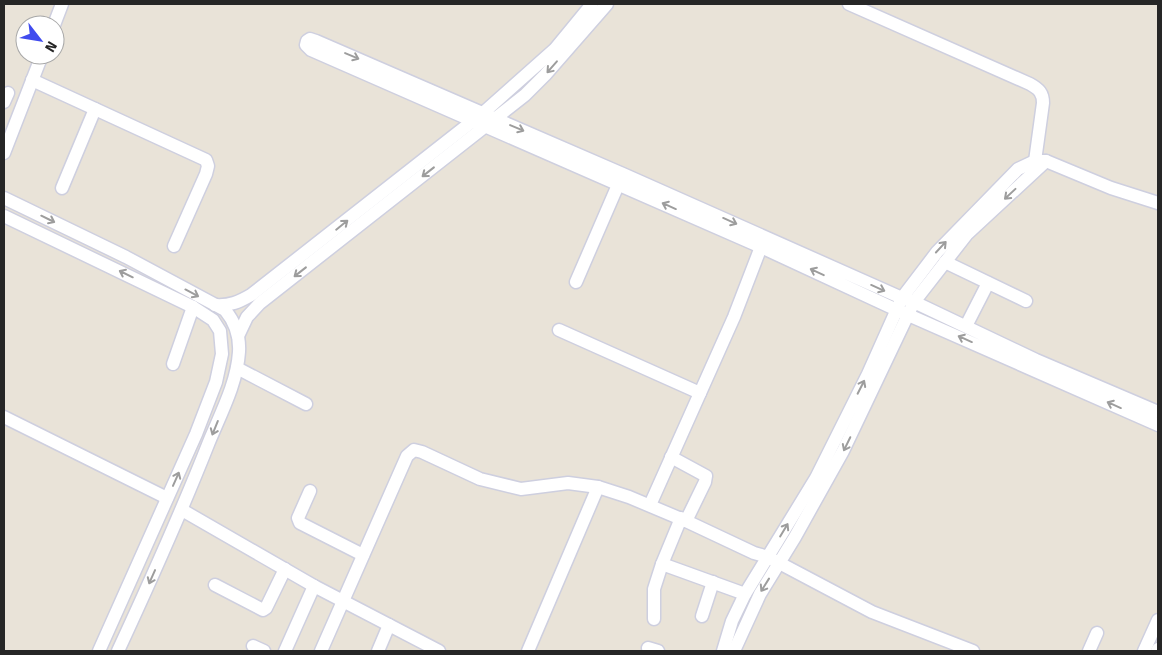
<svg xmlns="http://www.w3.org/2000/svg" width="1162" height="655" font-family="'Fira Sans',sans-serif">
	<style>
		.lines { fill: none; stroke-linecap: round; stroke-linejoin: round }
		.minor-casing { stroke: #cecfdf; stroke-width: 15 }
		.minor { stroke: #fff; stroke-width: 12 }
		.oneway { stroke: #9d9d9d }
	</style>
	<rect width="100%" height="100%" fill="#e9e3d8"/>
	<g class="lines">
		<g class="minor-casing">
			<g id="minor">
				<path d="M849,4l181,80c9,5 13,9 13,19l-8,58"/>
				<path d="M54,25l8,-21"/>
				<path d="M32,80l174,80 2,6 -2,8 -32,72"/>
				<path d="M4,102l4,-9"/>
				<path d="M4,153l38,-98"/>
				<path d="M62,188l33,-79"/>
				<path d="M4,198l122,59 99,53c10,12 15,25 14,42 -2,31 -18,61 -30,90 -28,71 -59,140 -91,209"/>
				<path d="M4,216l189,91 20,13 7,11 2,23 -6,28 -20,52 -97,217"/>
				<path d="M945,262l81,39"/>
				<path d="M576,282l45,-104"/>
				<path d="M215,305c15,1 24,-3 36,-10l232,-182 72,-64 37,-45"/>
				<path d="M966,326l22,-43"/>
				<path d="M559,330l141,63"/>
				<path d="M238,336l9,-19 13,-14 265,-208 20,-20 62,-71"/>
				<path d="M173,364l20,-57"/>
				<path d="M237,368l69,36"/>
				<path d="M1158,412l-122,-52 -122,-58 -12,-4 -279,-124 -307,-133 -6,-2 -3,2 -1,4 5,5 450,197 136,63 261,115"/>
				<path d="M4,417l163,81"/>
				<path d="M671,457l35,19 -1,6 -19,39"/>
				<path d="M310,491l-12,27 2,5 63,32"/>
				<path d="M650,505l84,-188 30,-78"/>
				<path d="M182,510l132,76 125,65"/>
				<path d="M662,564l83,30"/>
				<path d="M215,585l48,25 3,-2 19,-39"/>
				<path d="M702,616l11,-34"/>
				<path d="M654,619v-30l8,-25 19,-46"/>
				<path d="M253,646l11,5"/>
				<path d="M648,648l10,3"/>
				<path d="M285,651l29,-65"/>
				<path d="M321,651l86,-195 7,-6 8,2 58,27 41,10 47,-6 30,4 31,10 57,24 68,32 14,4 104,55 101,39"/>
				<path d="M378,651l11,-26"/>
				<path d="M528,651l70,-164"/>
				<path d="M723,651l9,-30 13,-27 71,-116 52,-104 34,-76 35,-46 81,-83 17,-8h11l65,27 47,15"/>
				<path d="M734,651l26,-57 35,-57 48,-86 71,-149 53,-68 79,-73"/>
				<path d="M1089,651l8,-18"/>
				<path d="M1144,651l14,-31"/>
				<path d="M1157,651l1,-2"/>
			</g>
		</g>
		<use href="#minor" class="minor"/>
	</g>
	<defs><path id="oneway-shaft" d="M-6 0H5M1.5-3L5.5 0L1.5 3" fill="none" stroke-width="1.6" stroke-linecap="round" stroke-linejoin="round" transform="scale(1.25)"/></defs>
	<g class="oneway">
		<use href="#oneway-shaft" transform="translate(352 56) rotate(23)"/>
		<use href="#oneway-shaft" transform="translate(552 67) rotate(131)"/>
		<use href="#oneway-shaft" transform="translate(517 128) rotate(23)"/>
		<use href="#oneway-shaft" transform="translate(428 172) rotate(142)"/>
		<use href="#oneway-shaft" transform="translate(1010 194) rotate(137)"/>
		<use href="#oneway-shaft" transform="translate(669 206) rotate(-156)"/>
		<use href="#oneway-shaft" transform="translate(48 219) rotate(26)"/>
		<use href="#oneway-shaft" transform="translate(730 221) rotate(24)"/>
		<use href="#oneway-shaft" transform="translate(342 225) rotate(-39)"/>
		<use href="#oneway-shaft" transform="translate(941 247) rotate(-47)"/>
		<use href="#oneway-shaft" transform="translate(300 272) rotate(142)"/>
		<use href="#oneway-shaft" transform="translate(817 272) rotate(-155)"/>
		<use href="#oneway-shaft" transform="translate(126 274) rotate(-154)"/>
		<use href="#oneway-shaft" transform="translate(878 288) rotate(24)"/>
		<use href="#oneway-shaft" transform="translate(192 293) rotate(28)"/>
		<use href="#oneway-shaft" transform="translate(965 339) rotate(-156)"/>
		<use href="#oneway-shaft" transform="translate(861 387) rotate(-63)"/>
		<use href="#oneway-shaft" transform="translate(1114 405) rotate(-156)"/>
		<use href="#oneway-shaft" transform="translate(215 428) rotate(112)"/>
		<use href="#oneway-shaft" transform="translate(847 444) rotate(116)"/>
		<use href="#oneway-shaft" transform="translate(176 479) rotate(-66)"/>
		<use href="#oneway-shaft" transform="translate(784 530) rotate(-59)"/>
		<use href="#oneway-shaft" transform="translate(152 577) rotate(114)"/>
		<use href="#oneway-shaft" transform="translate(765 585) rotate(122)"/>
	</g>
	<rect width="1162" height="655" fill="none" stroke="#262626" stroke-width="10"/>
	<g transform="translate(40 40) rotate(121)"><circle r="24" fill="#ffffff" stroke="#a8a8a8"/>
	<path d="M0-4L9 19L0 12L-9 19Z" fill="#404bee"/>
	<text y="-8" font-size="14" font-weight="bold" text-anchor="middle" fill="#262626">N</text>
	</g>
</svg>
